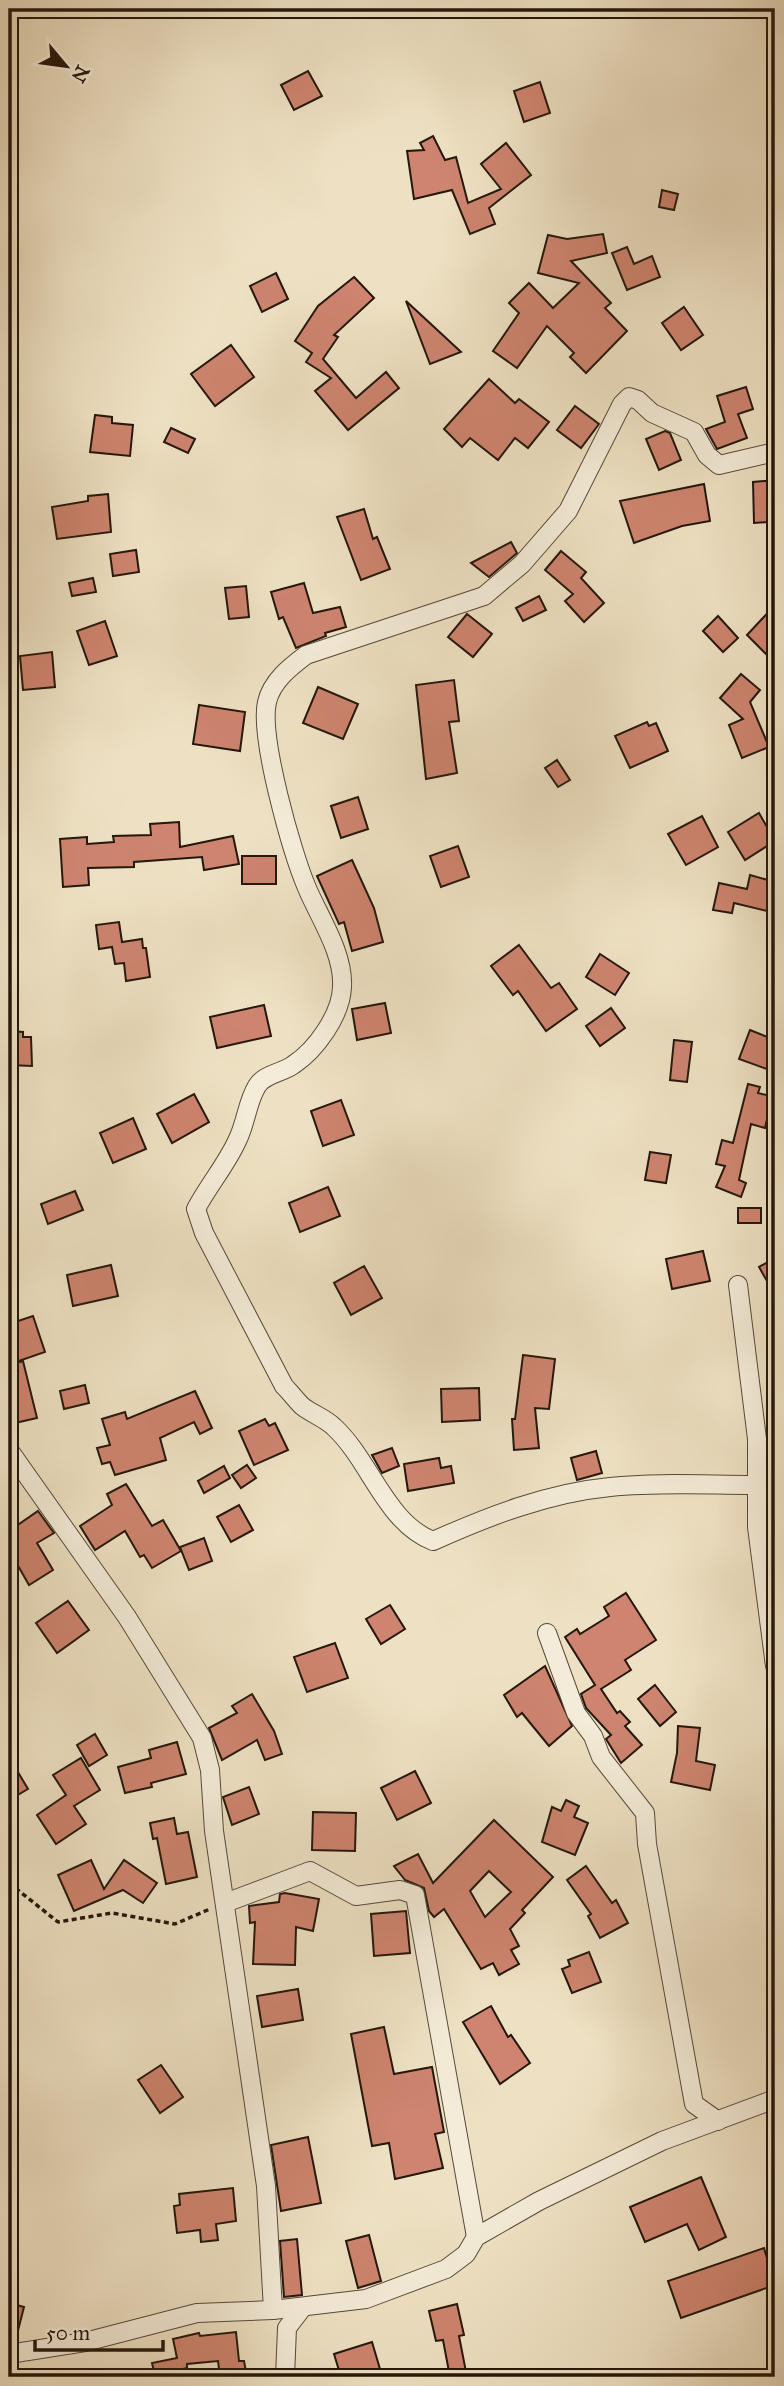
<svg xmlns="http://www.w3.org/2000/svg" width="784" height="2386" font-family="'IM FELL Great Primer',serif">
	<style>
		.building { fill: #ce846f; stroke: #24170c; stroke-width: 2; fill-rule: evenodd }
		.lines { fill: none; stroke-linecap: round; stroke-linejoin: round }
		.street-casing { stroke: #564a3a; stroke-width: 20 }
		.path { stroke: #24170c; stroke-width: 3.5; stroke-dasharray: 5 3.5; stroke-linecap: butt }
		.street { stroke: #f4ecd8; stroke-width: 18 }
	</style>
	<rect width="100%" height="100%" fill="#eee1c3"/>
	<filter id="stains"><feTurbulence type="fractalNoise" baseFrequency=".00286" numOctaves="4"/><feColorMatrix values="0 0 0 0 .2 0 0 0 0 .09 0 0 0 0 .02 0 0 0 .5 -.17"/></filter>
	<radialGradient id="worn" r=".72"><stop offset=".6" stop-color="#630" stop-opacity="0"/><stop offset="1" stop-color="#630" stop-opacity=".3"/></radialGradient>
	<g class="building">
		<path d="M308,71l14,25 -28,14 -13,-25z"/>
		<path d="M540,82l10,31 -26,9 -10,-31z"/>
		<path d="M433,136l12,24 11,-3 12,46 33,-14 -20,-25 25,-21 25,32 -42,33 6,16 -25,10 -18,-44 -38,9 -7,-48 17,-1 -4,-7z"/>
		<path d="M662,190l16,4 -4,16 -15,-3z"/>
		<path d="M603,234l4,19 -36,8 40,42 -6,5 22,23 -41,42 -16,-16 4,-4 -27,-27 -30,42 -24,-17 26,-38 -10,-10 20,-20 24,25 26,-25 -41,-10 10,-38 19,4z"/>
		<path d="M627,247l7,17 18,-8 8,21 -33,13 -15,-37z"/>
		<path d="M276,273l12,26 -26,13 -12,-26z"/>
		<path d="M354,277l20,21 -40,37 4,2 -15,22 33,39 30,-26 13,16 -51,42 -33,-39 16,-13 -25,-16 6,-9 -17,-12 23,-35z"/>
		<path d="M406,301l55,51 -31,12z"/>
		<path d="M684,307l19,28 -22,15 -19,-27z"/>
		<path d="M231,345l23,32 -39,29 -24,-32z"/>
		<path d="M489,379l26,24 4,-4 30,23 -21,26 -13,-10 -17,22 -28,-22 -8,9 -18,-18z"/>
		<path d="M746,387l7,22 -15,5 9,24 -30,11 -11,-20 19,-7 -8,-26z"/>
		<path d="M575,406l24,18 -18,24 -24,-18z"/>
		<path d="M95,415l17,2v6l21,2 -3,31 -40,-4z"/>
		<path d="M171,428l24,11 -7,14 -24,-11z"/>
		<path d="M665,431l5,2 11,27 -22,10 -13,-31z"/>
		<path d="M775,480v33l-8,1v8l-13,1 -1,-41z"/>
		<path d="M704,484l6,37 -28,5 -48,17 -14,-42z"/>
		<path d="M108,494l3,38 -54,7 -5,-32 36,-6v-5z"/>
		<path d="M364,509l9,30 4,-2 13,32 -29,11 -24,-63z"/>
		<path d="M511,542l6,11 -28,24 -18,-14z"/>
		<path d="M136,550l3,22 -26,4 -3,-22z"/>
		<path d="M561,551l25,21 -5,6 23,25 -20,19 -19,-21 8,-7 -28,-24z"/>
		<path d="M93,578l3,14 -24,4 -3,-13z"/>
		<path d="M304,583l9,30 27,-6 6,20 -21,6 1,3 -30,12 -13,-31 -4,2 -8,-27z"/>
		<path d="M246,586l3,31 -20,2 -4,-31z"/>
		<path d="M539,596l7,14 -23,11 -7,-13z"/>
		<path d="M775,605v41l-8,9 -20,-20z"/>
		<path d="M467,614l25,20 -19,23 -25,-20z"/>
		<path d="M718,616l20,22 -15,14 -20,-21z"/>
		<path d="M105,621l12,35 -28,9 -12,-34z"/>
		<path d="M52,652l3,35 -32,3 -3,-34z"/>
		<path d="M741,674l19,16 -10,12 19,45 -27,11 -13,-33 14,-6 -23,-21z"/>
		<path d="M454,680l5,41 -10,1 8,51 -31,6 -10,-94z"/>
		<path d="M318,687l40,17 -15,35 -40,-16z"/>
		<path d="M199,705l46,7 -5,39 -47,-7z"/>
		<path d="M647,722l2,4 7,-3 12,28 -38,17 -15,-32z"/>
		<path d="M557,760l13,20 -12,7 -13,-19z"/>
		<path d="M358,797l10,32 -27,9 -10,-32z"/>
		<path d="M759,813l16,28 -30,19 -17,-28z"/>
		<path d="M702,816l16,31 -32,18 -18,-31z"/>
		<path d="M179,822l1,25 53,-11 6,28 -35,6 -2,-13 -68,5v5l-46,1 1,17 -26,2 -3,-48 27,-2v7l27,-2 -1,-6 38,-1 -1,-11z"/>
		<path d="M458,846l11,31 -28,10 -11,-31z"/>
		<rect x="242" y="856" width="34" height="28"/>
		<path d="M352,860l22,48 9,34 -31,9 -8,-29 -5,2 -22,-48z"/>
		<path d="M750,875l25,7v31l-41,-10 -2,10 -19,-3 6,-27 28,6z"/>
		<path d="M119,922l3,20 20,-3 1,9h3l4,29 -24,4 -2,-18 -9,1 -3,-17 -13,2 -3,-24z"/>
		<path d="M519,945l32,43 8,-5 18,26 -31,22 -28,-40 -5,4 -22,-29z"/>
		<path d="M600,954l29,19 -14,22 -29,-18z"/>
		<path d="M385,1003l6,30 -34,7 -5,-31z"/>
		<path d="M264,1005l7,31 -54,12 -7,-31z"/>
		<path d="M611,1008l14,20 -25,18 -14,-20z"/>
		<path d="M750,1030l25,10v32l-36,-13z"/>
		<path d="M9,1031l14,1v5h8l1,29 -23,-1z"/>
		<path d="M674,1040l18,2 -5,40 -17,-2z"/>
		<path d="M748,1084l12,3 -2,6 17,4v22l-7,-4 -3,13 -14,-4 -12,56 7,3 -5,14 -25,-10 9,-21 -9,-2 6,-24 11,3z"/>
		<path d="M194,1094l15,28 -37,21 -15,-29z"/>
		<path d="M341,1100l13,35 -31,11 -12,-35z"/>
		<path d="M133,1118l13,31 -33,14 -13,-30z"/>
		<path d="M650,1152l21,3 -5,28 -21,-3z"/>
		<path d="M328,1187l12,29 -40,16 -11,-29z"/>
		<path d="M75,1191l8,19 -35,14 -7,-20z"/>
		<rect x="738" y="1208" width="23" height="15"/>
		<path d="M703,1251l7,30 -38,8 -6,-30z"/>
		<path d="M775,1258v37l-16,-28z"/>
		<path d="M111,1265l7,31 -45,10 -6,-31z"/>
		<path d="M364,1266l18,32 -31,17 -17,-32z"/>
		<path d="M33,1316l12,36 -29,10 -7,-21v-17z"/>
		<path d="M523,1355l32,4 -6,50 -14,-1 4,40 -25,2 -2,-31h3z"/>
		<path d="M23,1361l14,57 -22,5 -4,-15 -2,1v-44z"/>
		<path d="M85,1385l4,18 -25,6 -4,-18z"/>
		<path d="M479,1388l1,32 -38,2 -1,-33z"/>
		<path d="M195,1391l17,37 -12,6 -6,-12 -34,16 6,22 -51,15 -5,-13 -8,2 -5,-16 13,-3 -8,-26 23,-7 2,7z"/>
		<path d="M265,1419l4,7 6,-3 13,27 -34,15 -15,-34z"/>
		<path d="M392,1448l7,18 -17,7 -10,-18z"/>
		<path d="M596,1451l6,22 -25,7 -6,-22z"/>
		<path d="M439,1458l2,10 10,-2 3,17 -46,8 -4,-27z"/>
		<path d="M247,1465l9,13 -15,10 -9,-13z"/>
		<path d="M224,1466l6,12 -26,15 -6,-12z"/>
		<path d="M126,1484l26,42 11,-6 18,31 -29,17 -8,-13 -4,2 -15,-26 -30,19 -15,-24 32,-21 -5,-11z"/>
		<path d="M239,1505l14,25 -22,12 -14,-25z"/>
		<path d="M38,1511l16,22 -17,10 16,27 -24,15 -16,-28 -4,3v-29z"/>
		<path d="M204,1538l8,23 -23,9 -9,-23z"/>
		<path d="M626,1593l30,47 -31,20 6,10 -30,19 16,24 3,-2 10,11 -5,4 17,19 -21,18 -15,-24 5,-4 -25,-27 -5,-14 14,-9 -30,-48 12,-8 3,5 29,-18 -5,-9z"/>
		<path d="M68,1601l21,29 -32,23 -21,-30z"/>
		<path d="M390,1605l15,24 -24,15 -15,-25z"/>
		<path d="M335,1643l13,35 -41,14 -13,-35z"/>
		<path d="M545,1666l27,60 -23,20 -27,-33 -5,4 -13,-22z"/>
		<path d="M655,1685l21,27 -16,14 -22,-27z"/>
		<path d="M252,1694l22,37 8,23 -17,6 -8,-20 -35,20 -13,-32 28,-15 -5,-7z"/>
		<path d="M678,1726l22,2 -4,33 19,4 -5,25 -39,-8 6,-29z"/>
		<path d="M95,1734l12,21 -18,11 -12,-21z"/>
		<path d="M177,1742l9,32 -35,9 1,4 -27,6 -7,-26 33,-9 -2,-8z"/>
		<path d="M9,1757l19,32 -19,11z"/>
		<path d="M81,1758l19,32 -26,16 12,18 -30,20 -19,-29 29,-20 -13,-20z"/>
		<path d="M415,1771l16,32 -34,17 -16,-32z"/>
		<path d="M249,1787l10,27 -27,11 -9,-28z"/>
		<path d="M566,1800l13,6 -5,11 14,6 -13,32 -33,-13 10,-35 9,4z"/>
		<path d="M313,1812l43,1 -1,38 -43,-1z"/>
		<path d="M174,1818l3,16 11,-2 9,45 -31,7 -9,-46 -4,1 -3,-16z"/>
		<path d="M494,1820l59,57 -31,33 3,3 -15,16 9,17 -8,4 8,14 -20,11 -6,-12 -12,6 -37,-60 -10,8 -5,-6 -5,-23 -19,-8 -11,-14 24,-12 15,29zM489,1871l22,21 -26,25 -15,-26z"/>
		<path d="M91,1860l13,29 20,-29 33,23 -14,20 -20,-13 -49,21 -16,-36z"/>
		<path d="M586,1866l26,37 4,-3 12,23 -28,15 -12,-22 3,-2 -24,-34z"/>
		<path d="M285,1893l34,6 -6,32 -17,-4 -1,38 -42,-1 2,-42 -5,1 -1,-17 30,-4 1,-8z"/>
		<path d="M406,1911l4,42 -36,3 -3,-42z"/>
		<path d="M589,1952l12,30 -29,11 -10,-24 8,-3 -2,-6z"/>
		<path d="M298,1989l5,31 -41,7 -5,-31z"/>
		<path d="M491,2006l17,31 3,-2 19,28 -30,21 -37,-62z"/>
		<path d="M384,2027l10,47 38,-7 12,65 -9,2 8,34 -48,11 -6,-36 -17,3 -21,-112z"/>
		<path d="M161,2065l22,32 -23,16 -22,-33z"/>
		<path d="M308,2137l13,66 -40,8 -10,-66z"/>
		<path d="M701,2177l25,60 -27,13 -12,-26 -42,18 -15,-35z"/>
		<path d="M233,2188l3,33 -20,3 2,16 -17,2 -1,-12 -23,3 -3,-27 6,-1 -1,-11z"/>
		<path d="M369,2235l12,46 -23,7 -12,-47z"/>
		<path d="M297,2239l5,56 -18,2 -4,-56z"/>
		<path d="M764,2248l11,37 -94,33 -13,-37z"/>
		<path d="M9,2303l15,4 -9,35 -6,1z"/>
		<path d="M457,2304l7,31 -5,1 8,41h-17l-7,-37 -7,1 -7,-30z"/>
		<path d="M236,2332l3,29h5l3,16h-27l-2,-16 -31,3v4l-32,8 -3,-13 25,-5 -4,-19 26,-6 1,3z"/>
		<path d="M372,2342l8,27 -27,8h-12l-7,-23z"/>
	</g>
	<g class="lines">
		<g class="street-casing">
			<g id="street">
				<path d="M738,1285l19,154v88l18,139"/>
				<path d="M9,1450l118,167 75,121 8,32 4,61 52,355 7,124"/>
				<path d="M754,1485c-47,0 -97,-3 -144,2 -62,6 -121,29 -177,54 -47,-18 -63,-81 -99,-114 -9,-9 -22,-13 -32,-21 -6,-6 -12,-14 -18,-20l-80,-153 -8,-24c12,-23 30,-44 41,-68 9,-17 10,-39 20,-55 7,-12 25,-13 36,-21 23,-15 48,-50 49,-78 2,-34 -23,-70 -35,-99 -15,-35 -48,-151 -40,-186 5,-21 23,-35 39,-47l178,-59 38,-32 46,-53 54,-107 7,-7 9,3 14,13 42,19 13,23 12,10 56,-13"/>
				<path d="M547,1633l29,80 17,23 8,21 44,56 2,31 47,260 24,17"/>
				<path d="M225,1903l85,-32 46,25 44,-6 15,5 61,342"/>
				<path d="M9,2354l76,-12 112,-29 76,-3 93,-11 80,-30 20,-15 10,-17 63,-36 123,-60 113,-42"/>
				<path d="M285,2377l2,-49 16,-21"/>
			</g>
		</g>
		<path class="path" d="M9,1883l49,39 54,-9 63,11 35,-15"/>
		<use href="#street" class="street"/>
	</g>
	<rect width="784" height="2386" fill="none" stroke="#eee1c3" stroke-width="35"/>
	<rect x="10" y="10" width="763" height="2365" fill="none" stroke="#24170c" stroke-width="3.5"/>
	<rect x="18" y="18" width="749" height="2351" fill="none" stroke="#24170c" stroke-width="2"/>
	<g transform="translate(66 66) rotate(119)" stroke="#f4ecd8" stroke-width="5" paint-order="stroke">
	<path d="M0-5L12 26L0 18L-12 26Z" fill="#24170c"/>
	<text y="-10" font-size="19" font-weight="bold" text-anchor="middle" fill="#24170c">N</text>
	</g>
	<path d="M35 2340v10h128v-10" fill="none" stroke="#24170c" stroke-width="3.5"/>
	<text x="46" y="2340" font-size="21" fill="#24170c" stroke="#f4ecd8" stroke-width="5" paint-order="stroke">50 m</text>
	<rect width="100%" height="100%" filter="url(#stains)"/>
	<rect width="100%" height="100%" fill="url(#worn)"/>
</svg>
